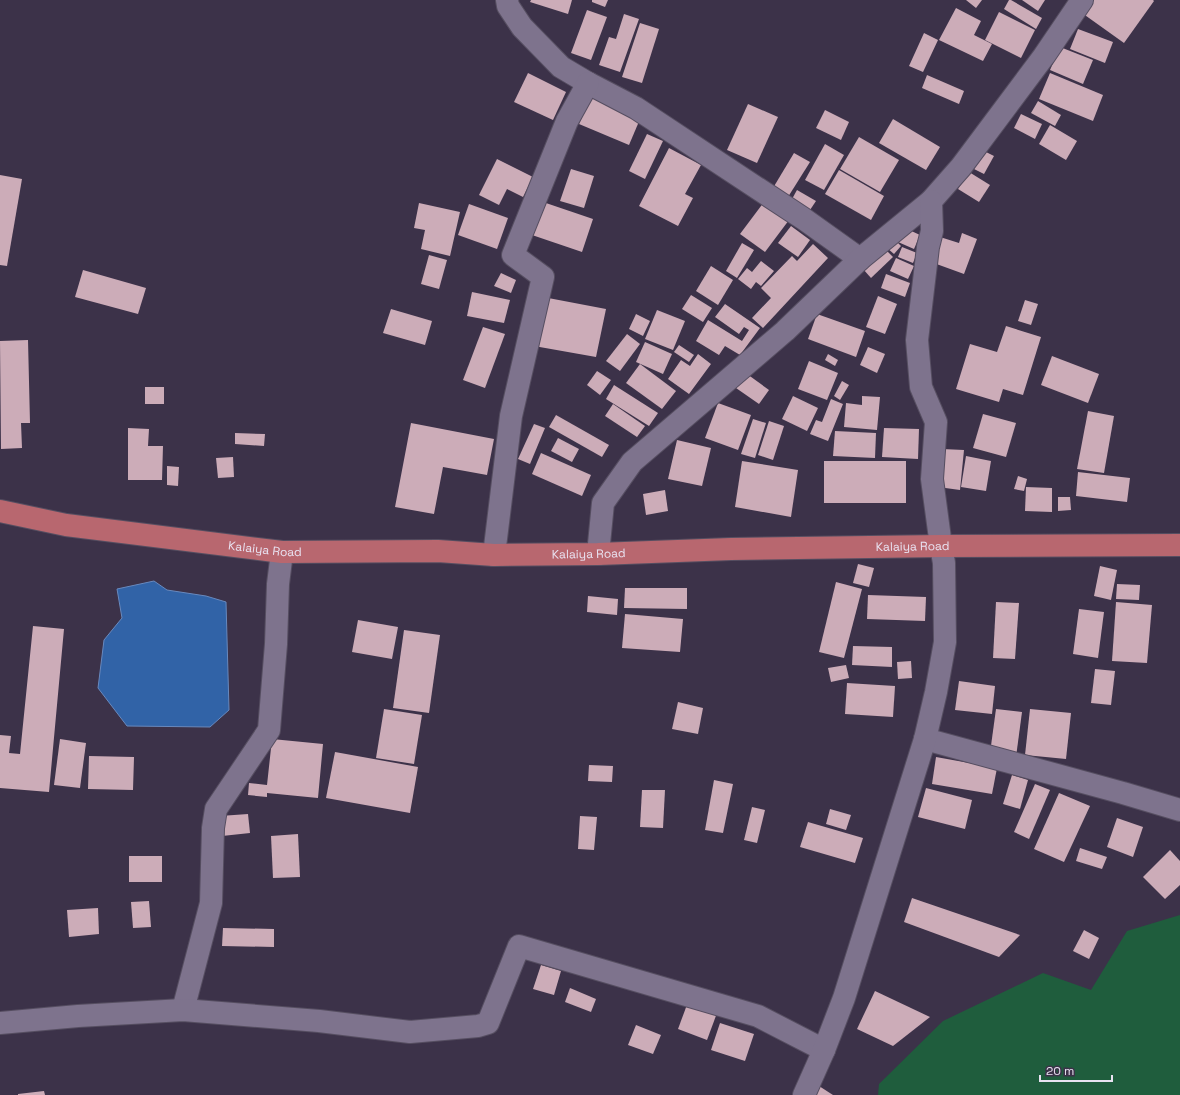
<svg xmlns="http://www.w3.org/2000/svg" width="1180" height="1095" font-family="'Space Grotesk',sans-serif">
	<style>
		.green { fill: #1f5d3d }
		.water { fill: #3163a7; stroke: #6889be }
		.building { fill: #ccacb8 }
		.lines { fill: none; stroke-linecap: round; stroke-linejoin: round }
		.minor-casing { stroke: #564e61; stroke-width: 24 }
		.major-casing { stroke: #564e61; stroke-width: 24 }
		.minor { stroke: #7e738d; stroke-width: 22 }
		.major { stroke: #b8676f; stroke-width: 22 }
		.labels { text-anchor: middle; stroke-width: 4; stroke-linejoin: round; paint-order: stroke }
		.street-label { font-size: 12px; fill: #e9e3f2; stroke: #3c3249 }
	</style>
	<rect width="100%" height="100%" fill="#3c3249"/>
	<path class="green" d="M1180,915v180h-302l1,-11 64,-63 100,-48 48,17 36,-59z"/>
	<path class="water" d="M154,581l13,9 39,6 20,6 3,108 -19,17 -83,-1 -29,-38 6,-48 18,-22 -5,-29z"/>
	<g class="building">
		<path d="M531,0h41l-4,14 -38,-12z"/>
		<path d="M592,0h16l-3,7 -13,-5z"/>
		<path d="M966,0h16l-6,8z"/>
		<path d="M1009,0h2l31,18 -6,11 -32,-20z"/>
		<path d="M1022,0h23l-7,11z"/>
		<path d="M1091,0h62l1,1 -30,42 -42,-30z"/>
		<path d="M956,8l25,13 -7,14 18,9 -9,17 -44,-21z"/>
		<path d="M587,10l20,7 -16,43 -20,-7z"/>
		<path d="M999,12l36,18 -14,28 -36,-18z"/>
		<path d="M624,14l15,5 -19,53 -21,-7 10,-28 7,2z"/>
		<path d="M640,23l19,6 -17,54 -20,-6z"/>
		<path d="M1078,29l35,13 -8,21 -35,-14z"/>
		<path d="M924,33l14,7 -15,32 -14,-6z"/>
		<path d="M1060,47l33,13 -10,24 -33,-14z"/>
		<path d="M528,73l38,19 -13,28 -39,-18z"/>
		<path d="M1050,73l53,22 -10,26 -54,-22z"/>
		<path d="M927,75l37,16 -5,13 -37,-16z"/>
		<path d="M591,97l52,15 -14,33 -50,-21z"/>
		<path d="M1038,101l23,14 -6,11 -24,-13z"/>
		<path d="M748,104l30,13 -21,46 -30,-13z"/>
		<path d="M825,110l24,12 -8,18 -25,-12z"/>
		<path d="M1021,114l21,10 -7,15 -21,-11z"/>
		<path d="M893,119l47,28 -14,23 -47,-27z"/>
		<path d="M1050,125l27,16 -11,19 -27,-16z"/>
		<path d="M647,134l16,7 -18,38 -16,-8z"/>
		<path d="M859,137l40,23 -19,32 -40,-23z"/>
		<path d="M825,144l19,11 -20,35 -19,-10z"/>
		<path d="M669,148l32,17 -16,29 8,4 -15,28 -39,-20z"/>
		<path d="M984,151l10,5 -10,18 -10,-5z"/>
		<path d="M794,153l16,9 -22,35 -15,-9z"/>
		<path d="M497,159l36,18 -10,20 -16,-8 -8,16 -20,-10z"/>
		<path d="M571,169l23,7 -10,32 -24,-7z"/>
		<path d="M839,170l45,26 -13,24 -46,-26z"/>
		<path d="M969,172l21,13 -11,17 -21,-13z"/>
		<path d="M0,175l22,4 -15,87 -7,-1z"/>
		<path d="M797,190l19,11 -6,9 -18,-11z"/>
		<path d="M543,202l50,17 -11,33 -50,-17z"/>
		<path d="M764,202l25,18 -24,32 -25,-18z"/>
		<path d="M419,203l41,9 -10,44 -29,-7 4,-19 -11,-2z"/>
		<path d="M469,204l39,14 -11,31 -39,-14z"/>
		<path d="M791,226l19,14 -12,17 -20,-14z"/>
		<path d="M905,228l15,7 -6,14 -16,-7z"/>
		<path d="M962,233l15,6 -13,35 -33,-12 9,-25 19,6z"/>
		<path d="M895,240l6,6 -7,8 -7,-6z"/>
		<path d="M742,243l12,7 -17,28 -11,-7z"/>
		<path d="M813,244l15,14 -65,70 -11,-10 19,-20 -10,-10 31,-32 5,5z"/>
		<path d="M902,247l15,6 -4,10 -15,-6z"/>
		<path d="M885,249l8,8 -22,21 -8,-9z"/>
		<path d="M429,255l18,5 -8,29 -18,-5z"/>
		<path d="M896,258l18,8 -6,13 -18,-8z"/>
		<path d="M761,261l13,10 -13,15 -5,-4 -5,7 -13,-10 9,-11 5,4z"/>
		<path d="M711,266l22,14 -15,25 -22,-14z"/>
		<path d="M83,270l63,18 -8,26 -63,-17z"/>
		<path d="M501,273l15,7 -5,13 -17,-7z"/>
		<path d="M886,274l24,9 -5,14 -24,-9z"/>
		<path d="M472,292l38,8 -6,23 -37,-7z"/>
		<path d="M691,295l21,13 -9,14 -21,-13z"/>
		<path d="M878,296l19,8 -12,30 -19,-7z"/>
		<path d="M543,297l63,12 -10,48 -62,-11z"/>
		<path d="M1025,300l13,4 -7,21 -13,-4z"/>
		<path d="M725,304l35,24 -20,27 -15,-9 -6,9 -23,-14 12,-21 34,21 7,-11 -5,-3 -5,7 -24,-17z"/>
		<path d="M391,309l41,12 -7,24 -42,-12z"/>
		<path d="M657,310l28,11 -12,29 -28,-11z"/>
		<path d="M636,314l14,7 -7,15 -14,-7z"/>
		<path d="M817,314l48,17 -9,26 -48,-18z"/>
		<path d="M1006,326l35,11 -18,58 -20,-6 -4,13 -43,-13 14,-45 27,8z"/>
		<path d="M483,327l22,7 -20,54 -22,-8z"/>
		<path d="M627,334l13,10 -20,27 -14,-10z"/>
		<path d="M28,340l2,83h-9l1,25 -21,1 -1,-108z"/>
		<path d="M645,342l27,12 -9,20 -27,-12z"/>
		<path d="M679,345l15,10 -5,7 -15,-10z"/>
		<path d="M868,347l17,7 -8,19 -17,-8z"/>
		<path d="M698,354l13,10 -22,30 -21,-15 13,-19 9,6z"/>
		<path d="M828,354l10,6 -3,6 -10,-6z"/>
		<path d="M1052,356l47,18 -11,29 -47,-18z"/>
		<path d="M809,361l29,12 -11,27 -29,-11z"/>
		<path d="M640,364l36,27 -14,18 -36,-26z"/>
		<path d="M597,371l14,9 -11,15 -13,-10z"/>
		<path d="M747,374l22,16 -10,14 -23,-16z"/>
		<path d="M842,381l7,4 -9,15 -6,-4z"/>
		<path d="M614,385l44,28 -9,13 -43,-27z"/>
		<rect x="145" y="387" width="19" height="17"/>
		<path d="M793,396l25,12 -11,23 -25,-12z"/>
		<path d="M862,396l18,1 -3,33 -33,-3 2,-24 16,2z"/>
		<path d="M831,399l12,5 -15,37 -18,-7 6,-14 6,2z"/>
		<path d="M718,403l33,12 -13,35 -33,-12z"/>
		<path d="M613,404l32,22 -8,11 -32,-21z"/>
		<path d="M1088,411l26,5 -10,57 -27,-4z"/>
		<path d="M983,414l33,9 -10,34 -33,-9z"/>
		<path d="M556,415l53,30 -7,12 -53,-30z"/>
		<path d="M753,419l13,4 -11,35 -14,-4z"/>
		<path d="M769,421l15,5 -11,34 -15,-5z"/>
		<path d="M411,423l83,16 -7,36 -44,-8 -9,47 -39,-7z"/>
		<path d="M534,424l11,4 -15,36 -12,-5z"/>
		<path d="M128,428l21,1 -1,17h15l-1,34h-34z"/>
		<path d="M884,428l35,1 -1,30 -36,-2z"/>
		<path d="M835,431l41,2 -1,25 -42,-2z"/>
		<path d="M235,433l30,1 -1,12 -29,-2z"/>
		<path d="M558,438l21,11 -7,13 -21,-11z"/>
		<path d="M677,440l34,8 -9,38 -34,-7z"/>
		<path d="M942,449l22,1 -4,40 -22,-3z"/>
		<path d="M541,453l50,22 -9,21 -50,-22z"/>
		<path d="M966,456l25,5 -5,30 -25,-4z"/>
		<path d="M233,457l1,20 -16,1 -2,-20z"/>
		<path d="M742,461l56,9 -7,47 -56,-10z"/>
		<rect x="824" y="461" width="82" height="42"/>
		<path d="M167,466l12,1 -1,19 -11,-1z"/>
		<path d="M1078,472l52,6 -3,24 -51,-6z"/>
		<path d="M1018,476l9,3 -3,12 -10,-2z"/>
		<path d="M1026,487l26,1v24l-27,-1z"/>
		<path d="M665,490l3,21 -22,4 -3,-21z"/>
		<path d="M1058,497h12l1,13 -13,1z"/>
		<path d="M858,564l16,4 -5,19 -16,-4z"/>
		<path d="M1100,566l17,4 -6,30 -17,-4z"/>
		<path d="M836,582l26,7 -18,69 -25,-6z"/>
		<path d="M1117,584l23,1 -1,15 -23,-1z"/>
		<path d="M625,588h62v21l-63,-1z"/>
		<path d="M868,595l58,2 -1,24 -58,-2z"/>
		<path d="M588,596l30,3 -1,16 -30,-3z"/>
		<path d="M996,602l23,1 -4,56 -22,-1z"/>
		<path d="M1116,602l36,3 -5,58 -35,-2z"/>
		<path d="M1079,609l25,3 -6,46 -25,-4z"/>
		<path d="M625,614l58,5 -3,33 -58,-4z"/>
		<path d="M358,620l40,7 -6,32 -40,-7z"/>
		<path d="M33,626l31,3 -15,163 -49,-4v-53l11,1 -2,17 11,1z"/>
		<path d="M404,630l36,5 -11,78 -36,-5z"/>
		<path d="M853,646l39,1v20l-40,-2z"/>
		<path d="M911,661l1,17 -14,1 -1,-17z"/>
		<path d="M846,665l3,13 -18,4 -3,-14z"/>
		<path d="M1095,669l20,2 -4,34 -20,-2z"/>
		<path d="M959,681l36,5 -3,28 -37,-4z"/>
		<path d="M847,683l48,3 -2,31 -48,-3z"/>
		<path d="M678,702l25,6 -5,26 -26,-5z"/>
		<path d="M384,709l38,6 -8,49 -38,-6z"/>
		<path d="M996,709l26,3 -6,45 -26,-4z"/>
		<path d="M1030,709l41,4 -5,46 -41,-4z"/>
		<path d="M60,739l26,4 -6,45 -26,-3z"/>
		<path d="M272,739l51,5 -5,54 -51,-5v4l-19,-2 1,-12 18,2z"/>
		<path d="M335,752l83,15 -8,46 -84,-15z"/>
		<path d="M89,756l45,1 -1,33 -45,-1z"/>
		<path d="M936,757l61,11 -5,26 -60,-10z"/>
		<path d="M589,765l24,1 -1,16 -24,-1z"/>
		<path d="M1012,775l16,5 -8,29 -17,-5z"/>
		<path d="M714,780l19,4 -10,49 -18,-3z"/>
		<path d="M1035,784l15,6 -21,49 -15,-7z"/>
		<path d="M926,788l46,12 -7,29 -47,-12z"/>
		<path d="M642,790h23l-2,38 -23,-1z"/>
		<path d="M1059,793l31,13 -26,56 -30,-13z"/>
		<path d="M752,807l13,3 -8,33 -13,-3z"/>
		<path d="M830,809l21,6 -5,15 -20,-6z"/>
		<path d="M248,814l2,19 -28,3 -2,-20z"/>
		<path d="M580,816l17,1 -3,33 -16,-1z"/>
		<path d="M1117,818l26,9 -10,30 -26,-10z"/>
		<path d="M808,822l55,16 -8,25 -55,-16z"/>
		<path d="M298,834l2,43 -27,1 -2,-42z"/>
		<path d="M1080,848l27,9 -5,12 -26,-8z"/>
		<path d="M1170,850l10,11v24l-15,14 -22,-22z"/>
		<rect x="129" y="856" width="33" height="26"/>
		<path d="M912,898l108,37 -21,22 -95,-35z"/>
		<path d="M149,901l2,26 -18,1 -2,-26z"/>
		<path d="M98,908l1,26 -30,3 -2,-27z"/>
		<path d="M223,928l51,1v18l-52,-1z"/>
		<path d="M1084,930l15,8 -10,21 -16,-8z"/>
		<path d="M541,965l20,6 -7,24 -21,-6z"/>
		<path d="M570,988l26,11 -5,13 -26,-10z"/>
		<path d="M875,991l55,26 -37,29 -36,-17z"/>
		<path d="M688,1002l29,11 -10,27 -29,-11z"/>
		<path d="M720,1023l34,11 -9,27 -34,-11z"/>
		<path d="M636,1025l25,10 -8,19 -25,-9z"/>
		<path d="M819,1086l14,9h-20z"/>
		<path d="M44,1091l1,4h-27v-1z"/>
	</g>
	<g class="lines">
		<g class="minor-casing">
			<g id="minor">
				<path d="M507,0l1,6 14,21 39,40 27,16 48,25 168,111 56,40"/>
				<path d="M598,554l5,-51 29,-41 153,-131 75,-72 71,-58 30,-34 83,-111 38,-56"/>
				<path d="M494,555l17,-139 32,-139 -30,-22 54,-134 21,-38"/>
				<path d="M925,739l198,54 57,17"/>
				<path d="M183,1010l28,-107 2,-75 3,-19 53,-79 7,-86 2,-60 4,-32"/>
				<path d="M0,1023l78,-7 105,-6 136,11 91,11 68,-6 10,-3 31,-77 239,70 66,34"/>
				<path d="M804,1095l20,-45 20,-52 81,-259 11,-47 9,-50 -1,-79 -3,-17 -9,-67 4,-57 -15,-35 -4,-47 11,-93 4,-16 -1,-30"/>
			</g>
		</g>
		<g class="major-casing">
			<g id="major">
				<path id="s1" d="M0,511l66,14 216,27 156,-1 56,4 104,-1 133,-5 210,-3 239,-1"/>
			</g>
		</g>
		<use href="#minor" class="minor"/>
		<use href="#major" class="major"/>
	</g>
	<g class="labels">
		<g class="street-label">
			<text dy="4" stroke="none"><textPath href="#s1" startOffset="916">Kalaiya Road</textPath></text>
			<text dy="4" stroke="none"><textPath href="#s1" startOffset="268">Kalaiya Road</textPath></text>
			<text dy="4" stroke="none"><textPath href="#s1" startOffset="592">Kalaiya Road</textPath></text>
		</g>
	</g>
	<path d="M1040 1075v6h72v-6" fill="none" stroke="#e9e3f2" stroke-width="2"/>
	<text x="1046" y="1075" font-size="12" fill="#e9e3f2" stroke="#3c3249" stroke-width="3" paint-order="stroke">20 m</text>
</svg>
